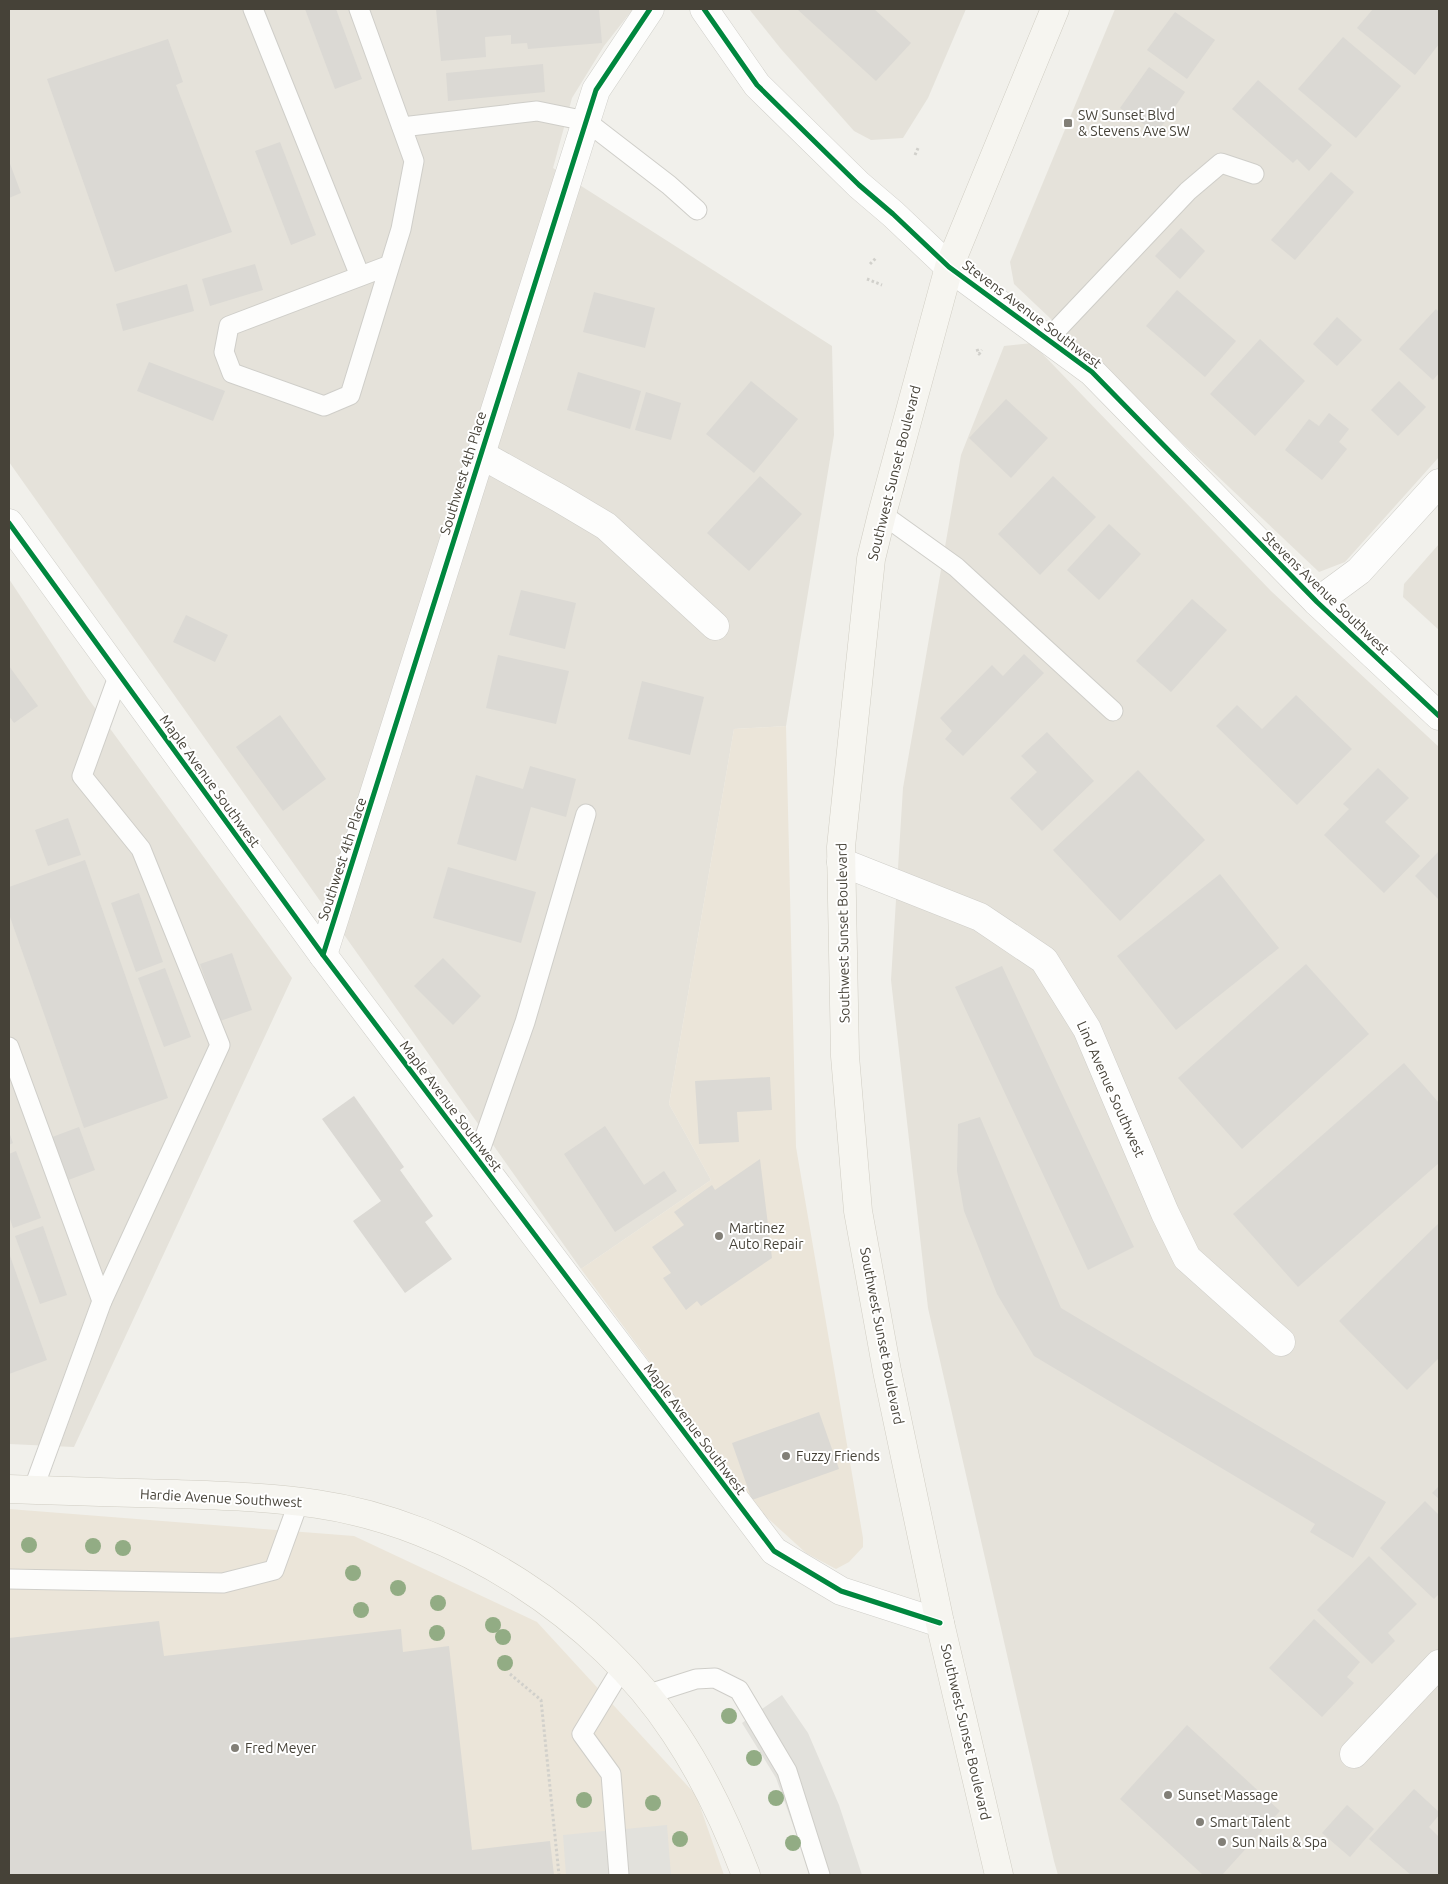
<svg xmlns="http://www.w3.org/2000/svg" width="1448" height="1884" font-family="Ubuntu,sans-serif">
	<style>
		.residential { fill: #e5e2da }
		.commercial { fill: #ebe5d9 }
		.parking { fill: #e2e1dc }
		.building { fill: #dbd9d4 }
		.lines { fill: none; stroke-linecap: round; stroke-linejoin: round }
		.lane-casing { stroke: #cfcec9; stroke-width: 21 }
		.street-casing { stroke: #cfcec9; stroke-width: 29 }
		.secondary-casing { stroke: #d0cdc3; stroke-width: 29 }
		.path { stroke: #d1d0cb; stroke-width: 3; stroke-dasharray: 2.5 2.5; stroke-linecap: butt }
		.lane { stroke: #fdfdfc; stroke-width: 19 }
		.street { stroke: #fdfdfc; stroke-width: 28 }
		.secondary { stroke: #f6f5f0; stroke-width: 28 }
		.cycleway-casing { stroke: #fff; stroke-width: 8 }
		.cycleway { stroke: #00873e; stroke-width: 5 }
		.tree { fill: #92ac84 }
		.poi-dot { fill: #827f77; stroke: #fff; stroke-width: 2 }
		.labels { text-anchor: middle; stroke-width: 4; stroke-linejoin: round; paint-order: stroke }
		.poi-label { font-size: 14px; fill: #464238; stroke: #fff; text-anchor: start }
		.street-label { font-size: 14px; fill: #464238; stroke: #fff }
	</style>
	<rect width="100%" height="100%" fill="#f1f0eb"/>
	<g class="residential">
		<path d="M9,9h624l-29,37 -32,52 -19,70 279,178 2,89 -48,291 -52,3 -65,375 42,76 -130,89 -572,-807z"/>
		<path d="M749,9h217l-38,89 -25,40 -32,2 -17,-9 -73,-82z"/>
		<path d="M1115,9h324v448l-94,105 -26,10 -305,-288 -4,-22z"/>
		<path d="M1032,343l239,248 168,156v1128h-381l-4,-14 -126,-553 -37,-328 12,-192 58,-333 43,-109z"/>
		<path d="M1439,544v86l-36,-33 1,-13z"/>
		<path d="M9,579l78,118 205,281 -218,469 -65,-3z"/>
	</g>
	<g class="commercial">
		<path d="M786,726l10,421 67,391v9l-14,15 -13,7 -30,-16 -45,-41 -180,-243 130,-89 -42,-76 65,-375z"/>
		<path d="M9,1509l345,27 183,86 159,173 28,80h-715z"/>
	</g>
	<g class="parking">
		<path d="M782,1695l26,38 31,72 23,70h-51l-35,-97 -34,-55z"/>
		<path d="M667,1825l4,50h-105l-3,-40z"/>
	</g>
	<g class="building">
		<path d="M305,9h31l26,70 -27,10z"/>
		<path d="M436,9h163l3,34 -74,6 -1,-6 -16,1v-9l-26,2 1,20 -45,4z"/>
		<path d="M797,9h77l37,34 -35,38z"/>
		<path d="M1373,9h66v35l-24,31 -58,-47z"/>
		<path d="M1175,12l40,28 -28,39 -40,-29z"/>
		<path d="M1343,37l58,49 -45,52 -58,-49z"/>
		<path d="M168,39l15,43 -7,3 56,147 -117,40 -68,-193z"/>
		<path d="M543,64l2,28 -97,9 -2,-28z"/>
		<path d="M1149,67l36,25 -28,41 -37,-25z"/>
		<path d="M1258,80l74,65 -23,26 -12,-12 -4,4 -61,-54z"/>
		<path d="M280,142l36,93 -25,10 -36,-94z"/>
		<path d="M9,161l12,32 -12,5z"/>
		<path d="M1331,172l23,20 -59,68 -24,-20z"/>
		<path d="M1181,228l24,23 -25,28 -25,-23z"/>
		<path d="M255,264l8,26 -53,16 -8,-27z"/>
		<path d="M187,284l7,27 -71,20 -7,-27z"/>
		<path d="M1177,290l59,51 -31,36 -59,-51z"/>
		<path d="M594,292l61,16 -10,40 -62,-16z"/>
		<path d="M1436,309l3,3v61l-6,7 -34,-31z"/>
		<path d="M1337,317l25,23 -25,26 -24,-22z"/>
		<path d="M1260,339l45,42 -50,55 -45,-42z"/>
		<path d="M149,362l76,29 -12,30 -76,-30z"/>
		<path d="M578,372l63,19 -11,38 -63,-19z"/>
		<path d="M751,381l47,38 -44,54 -48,-39z"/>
		<path d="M1399,381l27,26 -28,29 -27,-26z"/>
		<path d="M646,392l35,11 -10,37 -36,-10z"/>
		<path d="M1006,399l42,39 -37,40 -42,-40z"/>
		<path d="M1329,413l20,16 -10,13 8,7 -25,31 -37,-30 24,-31 10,7z"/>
		<path d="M760,476l42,38 -53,57 -42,-38z"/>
		<path d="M1053,476l43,41 -56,58 -42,-41z"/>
		<path d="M1109,524l32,30 -42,46 -32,-30z"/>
		<path d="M521,590l55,13 -11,46 -56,-14z"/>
		<path d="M1192,599l35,31 -56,62 -35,-31z"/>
		<path d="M186,615l42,20 -13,27 -42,-20z"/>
		<path d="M1024,654l20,19 -81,83 -18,-17 7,-8 -12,-13 52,-53 11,11z"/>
		<path d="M498,655l71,16 -13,53 -70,-16z"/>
		<path d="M9,666l29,40 -24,17 -5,-7z"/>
		<path d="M642,681l62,16 -14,58 -62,-16z"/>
		<path d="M1296,695l56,54 -55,56 -81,-79 21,-21 25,24z"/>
		<path d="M280,715l46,64 -43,32 -47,-64z"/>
		<path d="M1047,732l47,49 -52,50 -32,-33 27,-26 -16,-16z"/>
		<path d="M530,766l46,13 -10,38 -35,-10 -15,54 -59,-17 19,-69 47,14z"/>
		<path d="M1378,768l31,30 -24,24 35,34 -36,37 -60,-58 25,-26 -6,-5z"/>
		<path d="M1138,770l67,70 -85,81 -67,-71z"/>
		<path d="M68,818l13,37 -33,11 -13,-36z"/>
		<path d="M1439,851v49l-24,-24z"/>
		<path d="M85,860l83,238 -84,30 -75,-214v-27z"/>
		<path d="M448,867l88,25 -15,51 -88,-25z"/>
		<path d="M1220,874l59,74 -103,82 -59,-74z"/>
		<path d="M139,893l24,69 -27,10 -25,-69z"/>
		<path d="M232,953l20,57 -32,11 -20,-57z"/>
		<path d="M443,958l38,38 -28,29 -39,-39z"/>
		<path d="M1306,964l63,70 -127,115 -64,-71z"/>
		<path d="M1002,966l132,281 -46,23 -133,-283z"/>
		<path d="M165,968l26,69 -27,10 -26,-69z"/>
		<path d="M1404,1063l35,40v60l-141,124 -65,-73z"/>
		<path d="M770,1077l2,33 -35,2 2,30 -40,2 -4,-63z"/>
		<path d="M354,1096l50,71 -4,3 33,46 -8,6 27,37 -47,34 -52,-72 28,-20 -59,-82z"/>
		<path d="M980,1117l81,191 325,194 -33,56 -43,-26 5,-8 -281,-168 -37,-62 -33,-83 -7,-40 1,-47z"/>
		<path d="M605,1126l39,59 20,-14 13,20 -62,41 -51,-78z"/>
		<path d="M79,1127l16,43 -32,12 -16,-43z"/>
		<path d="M9,1132l4,11 -4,2z"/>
		<path d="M16,1151l25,67 -28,10 -4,-12v-62z"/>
		<path d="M760,1159l12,99 -71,48 -4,-5 -11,9 -23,-32 8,-5 -19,-26 32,-22 -10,-13 38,-27 3,5z"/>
		<path d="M1439,1223v135l-32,32 -68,-69z"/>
		<path d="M43,1226l24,69 -27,9 -25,-68z"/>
		<path d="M9,1253l38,107 -38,14z"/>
		<path d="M819,1412l20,57 -87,31 -20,-57z"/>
		<path d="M1439,1486v13l-7,-6z"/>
		<path d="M1425,1501l14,14v79l-5,5 -54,-51z"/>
		<path d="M1369,1556l48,48 -29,29 7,8 -23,23 -55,-54z"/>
		<path d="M1314,1619l46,43 -13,15 7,6 -32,34 -53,-49z"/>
		<path d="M159,1621l5,35 237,-27 2,23 46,-6 23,204 78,-9 4,34h-545v-237z"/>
		<path d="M1187,1725l93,86 -58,64h-19l-83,-76z"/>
		<path d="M1414,1789l25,23v3l-10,12 10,10v35l-3,3h-25l-42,-36z"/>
		<path d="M1347,1805l27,24 -24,28 -28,-24z"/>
	</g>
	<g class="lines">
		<g class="lane-casing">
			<g id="lane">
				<path d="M253,9l107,267"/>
				<path d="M359,9l55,152 -13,68 -51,166 -26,11 -92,-33 -8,-21 5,-26 161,-61"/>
				<path d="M402,127l135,-16 49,10 83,64 28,25"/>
				<path d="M1048,339l140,-148 33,-28 33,11"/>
				<path d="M882,514l74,53 157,144"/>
				<path d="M9,1047l93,254 118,-256 -79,-196 -59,-73 37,-102"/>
				<path d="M477,1159l48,-137 61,-208"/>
				<path d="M33,1490l69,-189"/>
				<path d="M9,1579l214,4 51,-13 25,-69"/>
				<path d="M646,1695l50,-16 19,-1 24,12 48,81 33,104"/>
				<path d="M619,1875l-8,-101 -29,-40 40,-66"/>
			</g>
		</g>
		<g class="street-casing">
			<g id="street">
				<path d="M704,9l53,76 102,100 34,29 56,53 143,105 225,230 122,114"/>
				<path d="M480,454l79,44 47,28 109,100"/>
				<path d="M9,523l314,432 451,596 67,40 99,32"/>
				<path d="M1317,602l42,-31 80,-88"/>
				<path d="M841,862l139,55 64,43 43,69 78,184 22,45 94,84"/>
				<path d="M323,955l273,-865 54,-81"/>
				<path d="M1354,1754l85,-90"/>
			</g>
		</g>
		<g class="secondary-casing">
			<g id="secondary">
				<path d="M9,1489c56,2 112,4 168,5 47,2 94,3 140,10 138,20 282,113 358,229 30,45 52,92 71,142"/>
				<path d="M999,1875l-59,-252 -53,-252 -29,-160 -13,-155 -4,-209 30,-288 11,-45 67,-247 106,-258"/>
			</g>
		</g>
		<g class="path">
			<path d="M915,155l4,-9"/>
			<path d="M870,264l6,-6"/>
			<path d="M867,279l15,6"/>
			<path d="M977,349l2,5 3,-4"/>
			<path d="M510,1674l31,26 18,175"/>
		</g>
		<use href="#lane" class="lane"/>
		<use href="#street" class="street"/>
		<use href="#secondary" class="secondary"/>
		<g class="cycleway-casing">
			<g id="cycleway">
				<path d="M704,9l53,76 102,100 34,29 56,53 143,105 225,230 122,114"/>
				<path d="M9,523l314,432 451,596 67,40 99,32"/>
				<path d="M323,955l273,-865 54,-81"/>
			</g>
		</g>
		<use href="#cycleway" class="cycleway"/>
	</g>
	<g class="tree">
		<circle cx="29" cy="1545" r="8"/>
		<circle cx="93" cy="1546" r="8"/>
		<circle cx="123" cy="1548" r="8"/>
		<circle cx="353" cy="1573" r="8"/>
		<circle cx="398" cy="1588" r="8"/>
		<circle cx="438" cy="1603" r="8"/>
		<circle cx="361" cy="1610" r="8"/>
		<circle cx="493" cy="1625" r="8"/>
		<circle cx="437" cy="1633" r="8"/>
		<circle cx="503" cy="1637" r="8"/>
		<circle cx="505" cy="1663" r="8"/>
		<circle cx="729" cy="1716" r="8"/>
		<circle cx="754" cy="1758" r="8"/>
		<circle cx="776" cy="1798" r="8"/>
		<circle cx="584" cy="1800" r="8"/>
		<circle cx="653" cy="1803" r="8"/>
		<circle cx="680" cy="1839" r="8"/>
		<circle cx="793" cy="1843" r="8"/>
	</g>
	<g class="poi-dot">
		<rect x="1063" y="118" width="10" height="10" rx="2.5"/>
		<circle cx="719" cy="1236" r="5"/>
		<circle cx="786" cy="1456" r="5"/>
		<circle cx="235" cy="1748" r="5"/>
		<circle cx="1168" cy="1795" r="5"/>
		<circle cx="1200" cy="1822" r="5"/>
		<circle cx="1222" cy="1842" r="5"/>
	</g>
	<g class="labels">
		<g class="poi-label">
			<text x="1078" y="120">SW Sunset Blvd<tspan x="1078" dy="16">&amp; Stevens Ave SW</tspan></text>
			<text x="729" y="1233">Martinez<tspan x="729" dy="16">Auto Repair</tspan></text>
			<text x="796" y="1461">Fuzzy Friends</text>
			<text x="245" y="1753">Fred Meyer</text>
			<text x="1178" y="1800">Sunset Massage</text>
			<text x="1210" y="1827">Smart Talent</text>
			<text x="1232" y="1847">Sun Nails &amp; Spa</text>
		</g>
		<g class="street-label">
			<text transform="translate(1032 314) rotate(37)" y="5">Stevens Avenue Southwest</text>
			<text transform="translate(463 473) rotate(-73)" y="5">Southwest 4th Place</text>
			<text transform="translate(894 473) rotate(-76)" y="5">Southwest Sunset Boulevard</text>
			<text transform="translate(1326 593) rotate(44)" y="5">Stevens Avenue Southwest</text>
			<text transform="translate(210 781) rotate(54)" y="5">Maple Avenue Southwest</text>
			<text transform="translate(342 859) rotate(-72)" y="5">Southwest 4th Place</text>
			<text transform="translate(843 933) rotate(-91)" y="5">Southwest Sunset Boulevard</text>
			<text transform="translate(1111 1089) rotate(66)" y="5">Lind Avenue Southwest</text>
			<text transform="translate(451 1106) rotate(53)" y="5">Maple Avenue Southwest</text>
			<text transform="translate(882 1336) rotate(79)" y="5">Southwest Sunset Boulevard</text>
			<text transform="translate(695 1429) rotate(53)" y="5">Maple Avenue Southwest</text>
			<text transform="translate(221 1498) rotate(3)" y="5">Hardie Avenue Southwest</text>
			<text transform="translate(966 1732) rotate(77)" y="5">Southwest Sunset Boulevard</text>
		</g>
	</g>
	<rect width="1448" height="1884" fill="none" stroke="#464238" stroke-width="20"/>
</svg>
